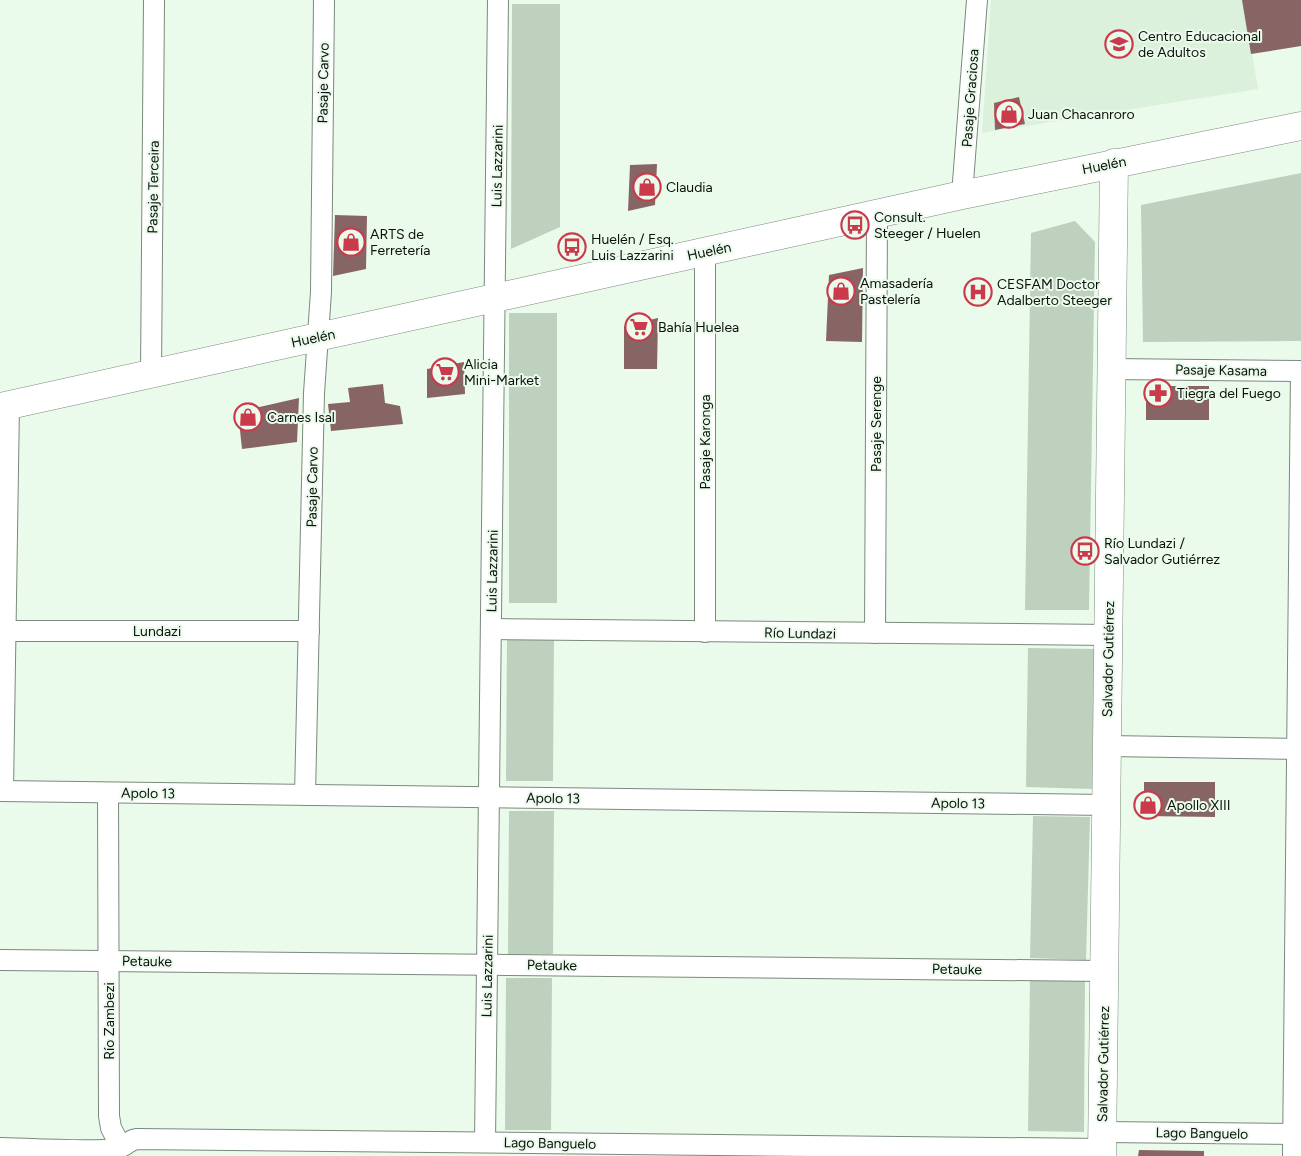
<svg xmlns="http://www.w3.org/2000/svg" width="1301" height="1156" font-family="Figtree,sans-serif">
	<style>
		.built { fill: #dcf1dc }
		.green { fill: #bed1bf }
		.building { fill: #876565 }
		.lines { fill: none; stroke-linecap: round; stroke-linejoin: round }
		.minor-casing { stroke: #7b897c; stroke-width: 22 }
		.secondary-casing { stroke: #7b897c; stroke-width: 29 }
		.minor { stroke: #fff; stroke-width: 20 }
		.secondary { stroke: #fff; stroke-width: 28 }
		.labels { text-anchor: middle; stroke-width: 4; stroke-linejoin: round; paint-order: stroke }
		.poi-label { font-size: 14px; fill: #0b100b; stroke: #eafaeb; text-anchor: start }
		.street-label { font-size: 14px; fill: #0b100b; stroke: #eafaeb }
	</style>
	<rect width="100%" height="100%" fill="#eafaeb"/>
	<path class="built" d="M991,0h252l15,89 -276,44z"/>
	<g class="green">
		<path d="M512,4h48v223l-49,22z"/>
		<path d="M1301,173v168l-158,1 -2,-137z"/>
		<path d="M1075,221l20,21 -6,368h-64l6,-377z"/>
		<rect x="509" y="313" width="48" height="290"/>
		<path d="M507,635h47l-1,146h-47z"/>
		<path d="M1028,648l66,1 -2,140 -66,-2z"/>
		<path d="M509,811h45l-1,143h-45z"/>
		<path d="M1033,816l57,1 -4,143 -56,-2z"/>
		<path d="M506,978h46l-1,152h-46z"/>
		<path d="M1030,978l55,1 -1,153 -56,-1z"/>
	</g>
	<g class="building">
		<path d="M1242,0h59v46l-50,8z"/>
		<path d="M1019,97l6,27 -30,6 -1,-27z"/>
		<path d="M657,164l-2,41 -27,6 2,-46z"/>
		<path d="M335,215l32,1 -1,53 -33,7z"/>
		<path d="M863,268l-1,74 -36,-1 3,-66z"/>
		<path d="M658,318l-1,51h-33v-43z"/>
		<path d="M464,362l1,32 -38,4v-29z"/>
		<path d="M383,384l2,19 15,3 3,18 -72,7 -3,-27 22,-2 -2,-14z"/>
		<rect x="1146" y="386" width="63" height="34"/>
		<path d="M299,398l-2,44 -55,7 -4,-37z"/>
		<path d="M1144,782h71v35l-71,-1z"/>
		<path d="M1139,1150l65,1v5h-66z"/>
	</g>
	<g class="lines">
		<g class="minor-casing">
			<g id="minor">
				<path d="M962,195l15,-195"/>
				<path d="M705,252v380"/>
				<path d="M1112,369l189,2"/>
				<path d="M151,374l3,-374"/>
				<path d="M492,629l617,6"/>
				<path d="M6,631h303"/>
				<path d="M875,633l2,-419"/>
				<path d="M1107,746l194,3"/>
				<path d="M0,791l1107,14"/>
				<path d="M3,791l6,-386"/>
				<path d="M108,793l1,323 2,12 10,19"/>
				<path d="M305,795l9,-402 7,-101 3,-292"/>
				<path d="M0,960l1104,11"/>
				<path d="M1103,1132l198,2"/>
				<path d="M485,1142l13,-1142"/>
				<path d="M0,1148c21,0 106,6 121,-1 6,-2 8,-7 16,-8l965,10"/>
				<path d="M1293,1156l8,-785"/>
			</g>
		</g>
		<g class="secondary-casing">
			<g id="secondary">
				<path d="M0,407l962,-212 339,-69"/>
				<path d="M1102,1156l12,-993"/>
			</g>
		</g>
		<use href="#minor" class="minor"/>
		<use href="#secondary" class="secondary"/>
	</g>
	<defs>
		<g id="school-ring" transform="scale(1.4375)"><circle r="9.5" fill="#eafaeb" stroke="#ca3a4b" stroke-width="1.5"/><path d="M0-5L7-2L0 1L-7-2ZM-4 1L0 2.5L4 1V4Q0 6-4 4Z" fill="#ca3a4b"/></g>
		<g id="shop-ring" transform="scale(1.4375)"><circle r="9.5" fill="#eafaeb" stroke="#ca3a4b" stroke-width="1.5"/><path d="M-5-2.5h2.3a2.7 3.5 0 0 1 5.4 0H5L5.5 6h-11ZM-1.5-2.5h3a1.5 2.3 0 0 0-3 0Z" fill="#ca3a4b"/></g>
		<g id="bus-ring" transform="scale(1.4375)"><circle r="9.5" fill="#eafaeb" stroke="#ca3a4b" stroke-width="1.5"/><path d="M-5-6H5V4H4V6H2V4H-2V6H-4V4H-5ZM-3.5-4V0h7V-4ZM-3.5 1.2v1.5H-2V1.2ZM2 1.2v1.5H3.5V1.2Z" fill="#ca3a4b"/></g>
		<g id="hospital-ring" transform="scale(1.4375)"><circle r="9.5" fill="#eafaeb" stroke="#ca3a4b" stroke-width="1.5"/><path d="M-5-5h3v3.5h4V-5h3V5h-3V1.5h-4V5h-3Z" fill="#ca3a4b"/></g>
		<g id="supermarket-ring" transform="scale(1.4375)"><circle r="9.5" fill="#eafaeb" stroke="#ca3a4b" stroke-width="1.5"/><path d="M-6-5.5h2.5l.6 2H6L4.5 2H-2.5L-4.4-4H-6ZM-1.5 3.2a1.3 1.3 0 1 0 .1 0ZM3 3.2a1.3 1.3 0 1 0 .1 0Z" fill="#ca3a4b"/></g>
		<g id="pharmacy-ring" transform="scale(1.4375)"><circle r="9.5" fill="#eafaeb" stroke="#ca3a4b" stroke-width="1.5"/><path d="M-2-6h4v4h4v4h-4v4h-4v-4h-4v-4h4Z" fill="#ca3a4b"/></g>
	</defs>
	<g fill-rule="evenodd">
		<use href="#school-ring" x="1119" y="44"/>
		<use href="#shop-ring" x="1009" y="114"/>
		<use href="#shop-ring" x="647" y="187"/>
		<use href="#bus-ring" x="855" y="225"/>
		<use href="#shop-ring" x="351" y="242"/>
		<use href="#bus-ring" x="572" y="247"/>
		<use href="#shop-ring" x="841" y="291"/>
		<use href="#hospital-ring" x="978" y="292"/>
		<use href="#supermarket-ring" x="639" y="327"/>
		<use href="#supermarket-ring" x="445" y="372"/>
		<use href="#pharmacy-ring" x="1158" y="393"/>
		<use href="#shop-ring" x="248" y="417"/>
		<use href="#bus-ring" x="1085" y="551"/>
		<use href="#shop-ring" x="1148" y="805"/>
	</g>
	<g class="labels">
		<g class="poi-label">
			<text x="1138" y="41">Centro Educacional<tspan x="1138" dy="16">de Adultos</tspan></text>
			<text x="1028" y="119">Juan Chacanroro</text>
			<text x="666" y="192">Claudia</text>
			<text x="874" y="222">Consult.<tspan x="874" dy="16">Steeger / Huelen</tspan></text>
			<text x="370" y="239">ARTS de<tspan x="370" dy="16">Ferretería</tspan></text>
			<text x="591" y="244">Huelén / Esq.<tspan x="591" dy="16">Luis Lazzarini</tspan></text>
			<text x="860" y="288">Amasadería<tspan x="860" dy="16">Pastelería</tspan></text>
			<text x="997" y="289">CESFAM Doctor<tspan x="997" dy="16">Adalberto Steeger</tspan></text>
			<text x="658" y="332">Bahía Huelea</text>
			<text x="464" y="369">Alicia<tspan x="464" dy="16">Mini-Market</tspan></text>
			<text x="1177" y="398">Tiegra del Fuego</text>
			<text x="267" y="422">Carnes Isal</text>
			<text x="1104" y="548">Río Lundazi /<tspan x="1104" dy="16">Salvador Gutiérrez</tspan></text>
			<text x="1167" y="810">Apollo XIII</text>
		</g>
		<g class="street-label">
			<text transform="translate(323 83) rotate(-89)" y="5">Pasaje Carvo</text>
			<text transform="translate(970 98) rotate(-86)" y="5">Pasaje Graciosa</text>
			<text transform="translate(1104 165) rotate(-11)" y="5">Huelén</text>
			<text transform="translate(497 166) rotate(-89)" y="5">Luis Lazzarini</text>
			<text transform="translate(153 187) rotate(-89)" y="5">Pasaje Terceira</text>
			<text transform="translate(709 251) rotate(-12)" y="5">Huelén</text>
			<text transform="translate(313 338) rotate(-12)" y="5">Huelén</text>
			<text transform="translate(1221 370) rotate(1)" y="5">Pasaje Kasama</text>
			<text transform="translate(876 424) rotate(-90)" y="5">Pasaje Serenge</text>
			<text transform="translate(705 442) rotate(-90)" y="5">Pasaje Karonga</text>
			<text transform="translate(312 487) rotate(-89)" y="5">Pasaje Carvo</text>
			<text transform="translate(492 571) rotate(-89)" y="5">Luis Lazzarini</text>
			<text x="157" y="636">Lundazi</text>
			<text transform="translate(800 633) rotate(1)" y="5">Río Lundazi</text>
			<text transform="translate(1108 659) rotate(-89)" y="5">Salvador Gutiérrez</text>
			<text transform="translate(148 793) rotate(1)" y="5">Apolo 13</text>
			<text transform="translate(553 798) rotate(1)" y="5">Apolo 13</text>
			<text transform="translate(958 803) rotate(1)" y="5">Apolo 13</text>
			<text transform="translate(147 961) rotate(1)" y="5">Petauke</text>
			<text transform="translate(552 965) rotate(1)" y="5">Petauke</text>
			<text transform="translate(957 969) rotate(1)" y="5">Petauke</text>
			<text transform="translate(487 976) rotate(-89)" y="5">Luis Lazzarini</text>
			<text transform="translate(109 1021) rotate(-90)" y="5">Río Zambezi</text>
			<text transform="translate(1103 1064) rotate(-89)" y="5">Salvador Gutiérrez</text>
			<text transform="translate(1202 1133) rotate(1)" y="5">Lago Banguelo</text>
			<text transform="translate(550 1143) rotate(1)" y="5">Lago Banguelo</text>
		</g>
	</g>
</svg>
